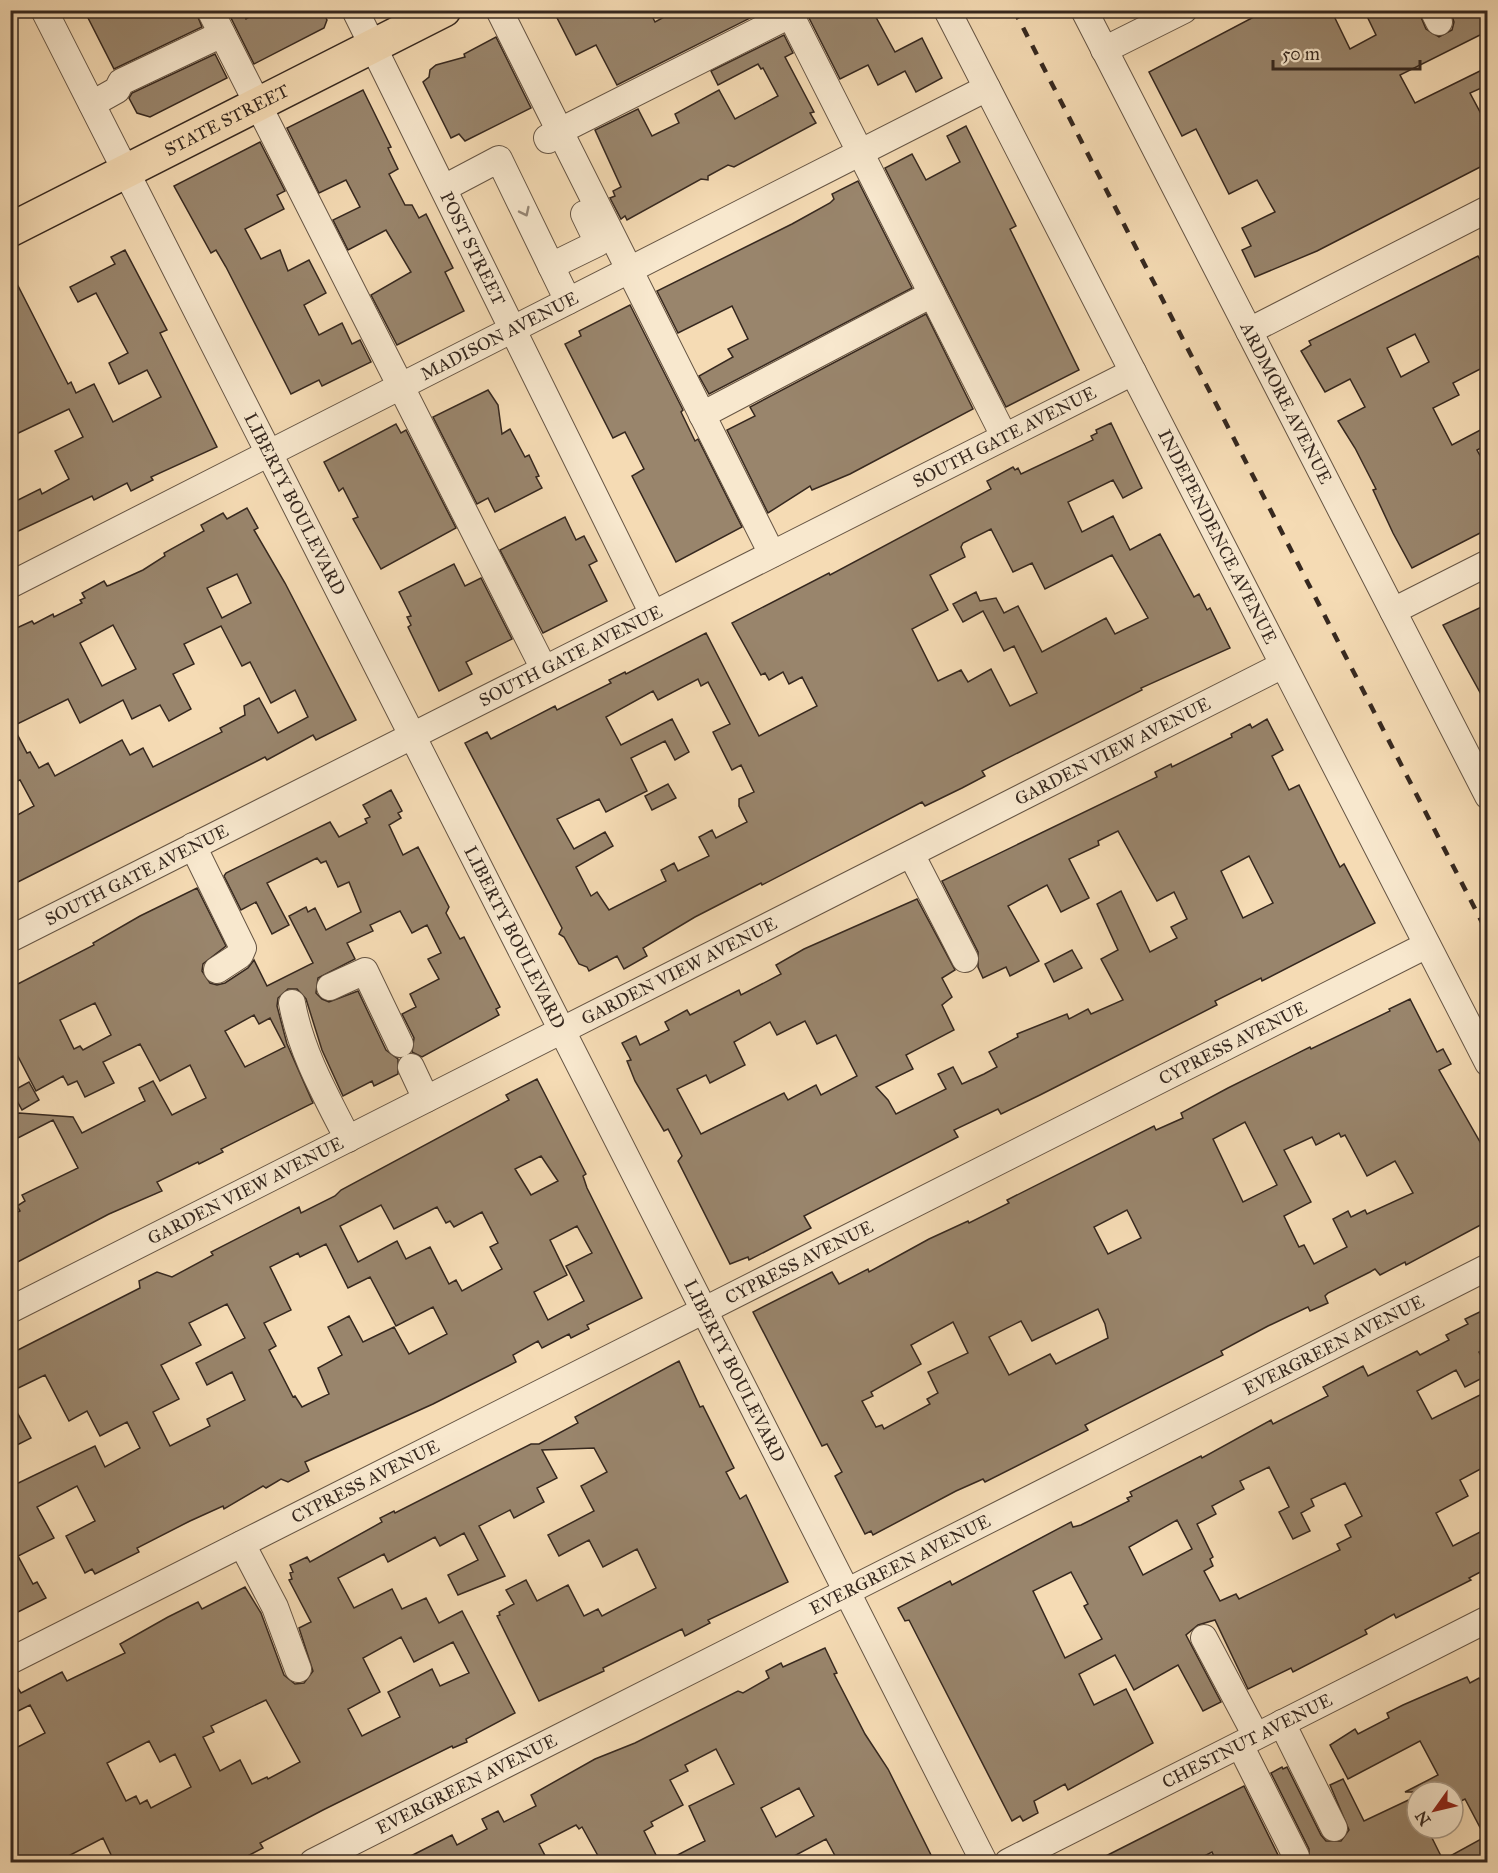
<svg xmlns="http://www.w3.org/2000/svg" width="1498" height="1873" font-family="'IM FELL Great Primer',serif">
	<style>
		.building { fill: #99856c; stroke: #36281f; stroke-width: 1.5; fill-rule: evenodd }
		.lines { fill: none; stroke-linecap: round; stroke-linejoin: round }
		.minor-casing { stroke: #654; stroke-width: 28 }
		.major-casing { stroke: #36281f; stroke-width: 36 }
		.minor { stroke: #f8e8ce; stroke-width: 26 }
		.major { stroke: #f5dbb4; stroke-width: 33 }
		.rail { stroke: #36281f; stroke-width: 4.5; stroke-dasharray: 10 10; stroke-linecap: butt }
		.oneway { stroke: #978876 }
		.labels { text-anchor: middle; stroke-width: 4.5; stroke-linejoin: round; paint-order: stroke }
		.street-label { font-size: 18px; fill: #36281f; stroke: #f8e8ce }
	</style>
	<rect width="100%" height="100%" fill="#f5dbb4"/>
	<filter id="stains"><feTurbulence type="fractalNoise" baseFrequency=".00333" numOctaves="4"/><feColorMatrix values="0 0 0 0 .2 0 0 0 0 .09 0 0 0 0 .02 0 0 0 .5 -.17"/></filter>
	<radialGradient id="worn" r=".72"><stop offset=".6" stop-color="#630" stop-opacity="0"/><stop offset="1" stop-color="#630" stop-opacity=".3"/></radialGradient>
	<g class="building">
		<path d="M84,10h111l7,17 -88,42z"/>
		<path d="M227,10h15l4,9 15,-9h61l5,10 -3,8 -70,36z"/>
		<path d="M553,10h96l6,12 22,-12h89l-149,75 -21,-40 -20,10z"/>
		<path d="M805,10h67l23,42 27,-14 20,40 -26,14 -11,-21 -27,14 -10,-20 -28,14z"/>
		<path d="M1267,10h64l19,39 26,-14 -12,-25h54l8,19 13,8 13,-7 2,-8 -4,-12h38v21l-88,44 15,28 73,-36v18l-18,8 18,34v36l-171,88 -62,26 -13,-27 9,-4 -9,-18 33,-16 -18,-32 -28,14 -33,-65 -14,7 -33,-64z"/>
		<path d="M784,35l9,18 -8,4 29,55 -4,1 6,10 -82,44 -6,-2 -20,11v4l-7,-1 -74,41 -2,-4 -4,3 -11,-21 5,-2 -2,-5 8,-4 -26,-57 43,-21 14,27 27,-13 -4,-9 44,-24 16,29 43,-23 -15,-28 -2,1 -3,-5 -40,21 -7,-14z"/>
		<path d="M496,37l35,71 -66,33 -6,-7 -8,4 -28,-56 6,-5 1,-7 6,-5 29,-8 -1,-3z"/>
		<path d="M215,54l12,24 -77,39 -13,-4 -8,-15 3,-5z"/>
		<path d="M363,90l28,57 -3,1 10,21 -9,5 16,31h7l7,13 7,-4 27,54 -8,4 19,39 -67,34 -26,-50 40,-23 -25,-42 -38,20 -15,-30 27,-13 -14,-27 -27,13 -32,-65z"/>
		<path d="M966,126l50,100 -6,3 69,141 -73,37 -121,-239 27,-14 14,26 34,-18 -13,-26z"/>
		<path d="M260,142l25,49 -8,4 7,14 -39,20 16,30 19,-9 8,21 21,-11 17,33 -22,12 15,30 23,-12 10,21 8,-4 11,22 -49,24 -3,-6 -28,14 -65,-127 -10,-17 -5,3 -37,-67z"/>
		<path d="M858,181l54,107 -203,106 -10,-18 34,-19 -5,-8 20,-10 -16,-33 -54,27 -21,-42 135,-67 38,-21 4,-4 -2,-5z"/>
		<path d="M125,250l42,80 -7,3 57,114 -66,30 2,3 -22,11 -4,-8 -33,17 -2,-4 -82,39v-31l30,-15 2,5 27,-15 -14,-28 28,-14 -14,-28 -59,28v-167l58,114 3,-2 5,11 18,-9 19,38 48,-25 -14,-27 -28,14 -10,-21 19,-10 -32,-60 -18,9 -8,-15 45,-23 -4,-7z"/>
		<path d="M1478,256l10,19v90l-35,18 6,12 -26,13 19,37 36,-19v18l-11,6 11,20v59l-76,39 -19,-35 -20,-43 3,-1 -21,-41 -17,-27 27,-14 -15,-28 -25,13 -24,-41 10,-6 -2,-4zM1415,334l14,28 -28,15 -14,-29z"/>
		<path d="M630,305l53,105 -2,2 14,29 3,-2 44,88 -66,35 -44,-86 12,-7 -19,-37 -12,6 -48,-94 16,-8 -2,-5z"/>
		<path d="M926,314l47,95 -123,65 -38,16 -2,-4 -42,27 -41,-83 28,-14 -5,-9z"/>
		<path d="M488,390l10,15 4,29 8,-5 15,28 4,-2 10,21 -3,1 6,11 -47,24 -7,-14 -11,6 -44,-87z"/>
		<path d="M1111,423l31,65 -19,10 -10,-18 -45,22 14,30 31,-16 17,34 30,-16 34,63 5,-3 8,16 3,-2 20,40 -89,40 1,2 -160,81 3,5 -23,12 -37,18 -3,-4 -160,83 -1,-2 -66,34 -52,31 4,8 -23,13 -7,-13 -28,15 -2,-4 -8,-3 -15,-27 -5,-3 3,-6 -97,-185 22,-11 4,7 64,-33 2,4 54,-27 -2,-3 16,-8 1,2 80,-41 53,103 58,-30 -15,-29 -13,7 -6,-12 -14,8 -4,-7 -4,2 -29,-52 97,-50 1,2 161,-86 -4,-8 26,-14 2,3 3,-2 3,6 72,-34 -2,-4 6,-3 -1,-3zM991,529l22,43 19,-9 13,26 67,-34 36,63 -33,16 -9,-16 -64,34 -24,-46 -14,7 -8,-15 -16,3 -4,-9 -23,12 10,18 20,-11 21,40 10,-5 23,47 -27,13 -19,-37 -23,13 -7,-12 -23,11 -26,-52 36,-19 -18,-35 35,-18 -4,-10 2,-4zM698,679l3,7 7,-4 22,42 -17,8 19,38 9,-5 13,27 -15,7v7l8,16 -31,16 -4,-8 -13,7 10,19 -31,15 -4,-8 -13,7 5,11 -57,29 -12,-18 -6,4 -15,-29 37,-21 -8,-14 -31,17 -17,-30 42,-20 7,13 41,-21 -16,-33 34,-17 10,19 14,-8 -17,-33 -51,26 -15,-28 47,-26 5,9z"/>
		<path d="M396,424l5,9 5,-3 50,98 -75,41 -28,-50 5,-2 -15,-29 -4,3 -15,-29z"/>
		<path d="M247,508l11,20 -4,2 31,53 71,137 -40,20 -3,-5 -46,25 -2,-3 -255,129v-67l24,-13 -14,-26 -10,4v-153l22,-10 2,3 19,-10 1,3 28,-14 -2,-3 5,-2 -3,-5 22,-12 3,5 3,-1 33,-15 22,-14 -1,-3 40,-22 -3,-6 22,-12 4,6zM237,574l14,29 -29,15 -15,-30zM113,625l23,44 -34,17 -22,-43zM221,626l21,40 8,-4 21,41 24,-13 13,27 -30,16 -19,-35 -15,8 1,9 -25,13 2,4 -69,35 -10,-19 -13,7 -8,-15 -67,36 -7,-13 -9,5 -9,-16 -3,1 -14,-27 55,-27 12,24 43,-23 9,19 28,-14 9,16 22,-12 -18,-35 21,-10 -10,-20z"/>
		<path d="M565,517l11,23 8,-4 13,25 -8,4 18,36 -64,32 -43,-83z"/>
		<path d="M454,564l11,22 16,-8 31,61 -46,23 6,12 -33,17 -31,-64 3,-2 -4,-8 4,-1 -12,-24z"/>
		<path d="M1488,604v103l-45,-82z"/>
		<path d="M1267,719l16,31 -11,6 17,34 10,-5 41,82 4,-3 31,59 -113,58 -1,-3 -46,23 2,4 -177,90 -39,19 -3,-5 -44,21 4,7 -154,79 7,12 -62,32 -1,-3 -18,7 -52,-103 4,-5 -14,-27 -4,2 -29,-50 -8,-20 4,-1 -9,-17 14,-7 4,9 29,-15 -4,-8 22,-12 3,5 49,-25 2,5 40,-21 -5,-9 28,-16 113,-50 38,71 -13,8 10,19 -10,8 12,25 -48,25 7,14 -37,18 12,13 8,14 50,-25 -8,-15 15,-7 9,17 22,-10 13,-7 -8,-15 29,-15 -1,-3 50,-20 2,5 19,-10 3,5 32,-14 -22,-41 17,-9 -21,-46 24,-13 29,61 27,-14 -6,-11 16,-8 -13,-27 -17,9 -39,-70 -20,10 1,4 -30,14 20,39 -28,14 -14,-27 -39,21 31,55 -29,15 -4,-9 -23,11 -5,-11v-15l-36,-71 215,-104 -2,-5 16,-8 1,3 60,-30 -1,-3 19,-10 2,4zM1249,856l24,47 -30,15 -22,-47zM805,1021l12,23 19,-9 21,41 -36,19 -5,-10 -28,15 -4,-7 -83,41 -24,-45 29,-14 4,8 35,-18 -11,-23 36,-20 7,13z"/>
		<path d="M668,784l8,14 -24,12 -7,-14z"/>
		<path d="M391,790l11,21 -4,2 3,5 -12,7 14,30 15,-8 31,60 -3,6 14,26 4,-2 36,70 -4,2 3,6 -77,42 -10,-5 2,-14 -12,-24 14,-7 -6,-13 29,-15 -11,-20 13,-6 -14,-28 -15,8 -12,-22 -30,14 3,6 -26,12 8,16 -37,19 -2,15 6,6 7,3 29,-11 28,59 12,9v15l-24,12 -2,-5 -29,15 -21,-46 -16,-51 -9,-10h-9l-10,9 -1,8 10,38 26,59 -92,46 2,3 -24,12 -1,-2 -41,20 5,9 -53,23 -99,52v-50l10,-5 -3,-5 8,-5 -3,-6 56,-27 -25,-48 -43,22v-25l9,-4 54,4 9,16 63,-32 -6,-13 14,-7 19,34 34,-17 -16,-33 -30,16 -20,-37 -37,18 11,21 -29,14 -8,-16 -9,4 -5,-9 -27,15 -26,-50v-53l84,-43 -1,-2 47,-27 57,-28 29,58 -23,18 -1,7 8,12 7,2 8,-2 23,-15 6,-8 13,26 46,-23 -24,-47 17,-9 2,5 7,-4 11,22 35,-18 -12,-30 -11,5 -12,-26 -5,2 -4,-5 -50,25 22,42 -17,9 -16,-32 -15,8 -17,-34 2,-3 104,-51 9,15 28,-14 -2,-4 5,-2 -7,-12zM95,1003l16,32 -28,15 -3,-4 -6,3 -14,-29zM254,1015l5,9 11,-6 15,29 -40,20 -20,-36z"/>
		<path d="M1072,950l10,18 -28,14 -9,-18z"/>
		<path d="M1410,999l27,53 6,-3 8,15 -12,6 49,86v65l-82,44 -1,-3 -25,13 -5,-6 -5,3 -42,21 -3,3 3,7 -18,8 -2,-4 -40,19 -47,25 2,4 -138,70 3,5 -103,52 -2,-3 -27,12 -83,44 -2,-4 -6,3 -30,-58 7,-4 -15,-28 -5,2 -69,-134 79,-40 7,12 29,-15 1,3 60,-33 39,-18 1,2 40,-20 -2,-3 147,-74 2,4 27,-12 -2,-5 47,-25 82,-41 1,2 79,-38 -1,-2zM1245,1122l32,63 -34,17 -30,-63zM1339,1133l2,4 4,-2 22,41 28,-15 18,32 -46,21 -2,-4 -14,7 -3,-6 -15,8 14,28 -33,17 -10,-19 -5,2 -15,-31 27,-14 -27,-52 28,-13 4,8zM1127,1210l14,28 -33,16 -14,-27zM1098,1309l7,15 3,14 -52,26 -6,-10 -41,21 -20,-38 32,-16 11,20zM953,1322l15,31 -40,19 10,21 -11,6 3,5 -46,25 -2,-4 -6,2 -14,-26 11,-5 -2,-4 50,-28 -10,-19z"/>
		<path d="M537,1079l49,95 -3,2 4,12 55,110 -55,27 2,4 -18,9 -2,-4 -27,14 -4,-7 -25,14 3,7 -83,42 -128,58 4,9 -21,11 -7,-3 -15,9 -3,-2 -39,23 -1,-3 -33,15 -53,27 2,4 -44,22 -3,-5 -7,4 -19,-37 29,-15 -18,-35 -40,21 17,31 -36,18 15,28 4,-2 9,16 -36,18v-129l85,-41 10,21 35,-19 -13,-26 -27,14 -13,-25 -18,10 -24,-46 -35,17v-38l130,-66 -1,-7 18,-9 15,5 41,-22 -2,-3 88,-45 2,6 34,-17 6,-6 168,-90 -3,-5zM541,1156l17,25 -27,14 -16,-26zM381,1205l13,24 43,-22 9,16 4,-2 4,6 28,-15 16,31 -8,4 12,22 -40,22 -6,-11 -7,4 -19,-37 -24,12 -9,-18 -39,21 -18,-36zM577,1226l15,27 -26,13 18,35 -36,19 -14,-28 33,-17 -17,-35zM326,1244l22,44 22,-11 26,49 37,-19 14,27 -38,20 -15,-27 -31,15 -14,-26 -21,11 14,28 -24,13 11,26 -27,13 -7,-11 -2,1 -24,-47 7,-4 -12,-23 27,-13 -21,-43 28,-14 2,4zM227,1304l18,34 -49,25 11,22 25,-13 13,28 -38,19 3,7 -40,20 -17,-34 26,-13 -18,-34 40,-20 -12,-22z"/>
		<path d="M29,1082l10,18 -17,10 -6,-11 2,-11z"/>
		<path d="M1488,1308v40l-9,4 9,17v6l-23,12 -9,-17 -39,21 15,28 56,-28v44l-6,3 6,11v16l-28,15 8,16 -32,17 17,33 35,-18v40l-19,10 2,2 -75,38 -2,-4 -29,16 2,4 -74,38 -2,-4 -43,21 -33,-69 -17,5 -12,10 35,67 -18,9 -25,-46 -44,25 -19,-35 -36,19 15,31 32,-16 27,54 -85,47 -3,-6 -31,17 4,12 -15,8 -3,-5 -8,5 -103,-201 -4,1 -7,-13 52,-27 2,4 119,-63 2,5 8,-2 48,-24 -2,-3 5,-2 -2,-4 71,-36 1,2 69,-38 2,4 55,-28 -5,-9 40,-21 5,10 49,-25 3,4 29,-15 -3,-5 22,-11 -3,-5zM1269,1467l20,40 -10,5 14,27 17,-8 -9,-18 13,-7 -3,-7 34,-16 17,33 -17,9 6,12 -14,7 3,6 -101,49 -3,-5 -16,7 -16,-30 9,-5 -3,-7 3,-2 -16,-33 19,-10 -4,-8 32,-17 -4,-8zM1177,1520l15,29 -49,26 -14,-28zM1071,1572l17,32 -4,2 18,33 -37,19 -32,-67z"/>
		<path d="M679,1361l21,46 3,-1 31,62 -8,4 14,27 6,-4 42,87 -80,38 2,3 -25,13 -3,-7 -79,39 1,3 -65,30 -42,-85 3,-1 -1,-3 15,-8 -8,-14 20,-10 11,21 31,-16 16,31 14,-7 4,7 54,-28 -19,-39 -34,18 -14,-27 -30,16 -11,-21 46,-24 -13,-25 26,-14 -13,-24 -52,2 15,28 -20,10 7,14 -30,16 -4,-8 -31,16 26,50 -47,19 -10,-20 30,-15 -14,-27 -24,13 -5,-9 -47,25 -4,-8 -46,24 16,30 38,-19 10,20 24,-11 13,25 23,-12 53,102 -49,26 1,3 -14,6 -1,-2 -129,64 -63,33 3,5 -27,14 -3,-5 -10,6h-108l-12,-25 -48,25h-45v-112l35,-18 -15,-28 -20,10v-39l11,17 41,-21 5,9 58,-28 -5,-9 48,-27 30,-15 4,7 43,-22 16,26 23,62 11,9 9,-1 9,-12 -14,-43 12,-6 -22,-42 3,-1 -2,-6 3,-1 -3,-7 17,-8 3,5 72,-40 -2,-4 14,-7 1,2 136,-69h8l39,-21 -3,-6zM401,1637l13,25 39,-20 16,31 -29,13 -8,-17 -44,23 12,25 -38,19 -14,-27 32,-17 -17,-34zM266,1700l34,62 -32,17 -1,-2 -15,7 -12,-24 -20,11 -17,-34 11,-5 -3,-6zM149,1741l11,21 15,-8 16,33 -40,21 -4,-8 -7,4 -4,-8 -10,5 -19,-38z"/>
		<path d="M10,1399l21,39 -14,7 -7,-13z"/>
		<path d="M825,1648l12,25 -3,1 31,60 23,35 47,94h-96l-13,-24 -45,24h-119l43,-22 -16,-35 45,-22 -18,-35 -31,16 3,6 -18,9 13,25 -32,17 2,4 -9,5 16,32h-58l-20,-36 -3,2 -3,-4 -37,19 10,19h-152l55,-28 5,10 30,-16 -5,-10 16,-8 6,11 32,-16 -5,-11 64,-36 40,-16 103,-52 5,2 26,-15 -3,-7 15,-8 2,4zM799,1788l15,28 -38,21 -15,-29z"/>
		<path d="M1467,1677l3,6 9,-5 9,16v161l-15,8h-164v-14l-38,-76 11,-6 1,2 4,-2 34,68 5,6h15l8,-11 -19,-45 13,-6 21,42 53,-25v32h10l16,32 42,-23 -20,-38 -12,6v-13h-48l33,-17 -18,-34 -72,38 -18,-34 25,-16 3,5 31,-16 -2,-5 16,-8z"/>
		<path d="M1244,1786l38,77h-65l-5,-11 -21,11h-99z"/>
	</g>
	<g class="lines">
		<g class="minor-casing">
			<g id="minor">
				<path id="s1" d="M44,10l940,1852"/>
				<path d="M210,10l334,659"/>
				<path id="s2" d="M355,10l298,604"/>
				<path d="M499,10l273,544"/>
				<path d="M788,10l216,426"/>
				<path id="s3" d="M947,10l541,1053"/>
				<path id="s4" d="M1084,10l404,786"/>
				<path d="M1433,10l6,12"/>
				<path d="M1104,50l80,-40"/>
				<path d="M92,104l25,-14 4,-8 101,-48"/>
				<path d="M548,140l-1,-2 5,-3 238,-120"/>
				<path d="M444,188l55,-29 69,142"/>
				<path d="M551,266l47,-23 -14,-29"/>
				<path d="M1249,331l239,-122"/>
				<path d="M702,415l230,-121"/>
				<path id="s5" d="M10,585l977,-497"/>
				<path d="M1393,611l95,-48"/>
				<path d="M193,846l50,102 -3,7 -23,15"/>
				<path d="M911,854l54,105"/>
				<path id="s6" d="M10,939l1123,-567"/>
				<path d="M330,987l35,-16 35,73"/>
				<path d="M292,1003c9,49 33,91 56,136"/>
				<path d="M411,1067l15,32"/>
				<path id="s7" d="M10,1310l1273,-645"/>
				<path d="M242,1544l33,63 23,62"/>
				<path d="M1204,1638l52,98"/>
				<path id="s8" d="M10,1661l1417,-716"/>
				<path d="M1282,1723l52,105"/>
				<path d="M1240,1745l56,111"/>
				<path id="s9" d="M313,1862l1175,-595"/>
				<path id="s10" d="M1008,1862l480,-243"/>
			</g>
		</g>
		<g class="major-casing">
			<g id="major">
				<path id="s11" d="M10,230l434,-220"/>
			</g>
		</g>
		<use href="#minor" class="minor"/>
		<use href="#major" class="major"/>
		<path class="rail" d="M1014,10l474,924"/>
	</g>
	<defs><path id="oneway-chevron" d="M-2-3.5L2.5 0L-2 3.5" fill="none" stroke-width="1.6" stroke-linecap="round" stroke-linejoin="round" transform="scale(1.5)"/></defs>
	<use class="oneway" href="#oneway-chevron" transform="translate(525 212) rotate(64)"/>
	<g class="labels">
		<g class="street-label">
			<text dy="6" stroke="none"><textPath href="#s11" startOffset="243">STATE STREET</textPath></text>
			<text dy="6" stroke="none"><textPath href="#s2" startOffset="266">POST STREET</textPath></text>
			<text dy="6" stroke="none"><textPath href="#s5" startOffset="549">MADISON AVENUE</textPath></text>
			<text dy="6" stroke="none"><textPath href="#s4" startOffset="442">ARDMORE AVENUE</textPath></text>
			<text dy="6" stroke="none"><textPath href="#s6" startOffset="1114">SOUTH GATE AVENUE</textPath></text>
			<text dy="6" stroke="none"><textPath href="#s1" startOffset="554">LIBERTY BOULEVARD</textPath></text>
			<text dy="6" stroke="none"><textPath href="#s3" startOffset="592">INDEPENDENCE AVENUE</textPath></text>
			<text dy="6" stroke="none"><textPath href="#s6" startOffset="628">SOUTH GATE AVENUE</textPath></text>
			<text dy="6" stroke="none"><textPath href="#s7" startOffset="1236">GARDEN VIEW AVENUE</textPath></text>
			<text dy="6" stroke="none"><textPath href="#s6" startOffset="142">SOUTH GATE AVENUE</textPath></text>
			<text dy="6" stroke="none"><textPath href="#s1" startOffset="1040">LIBERTY BOULEVARD</textPath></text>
			<text dy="6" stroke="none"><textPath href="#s7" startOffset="750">GARDEN VIEW AVENUE</textPath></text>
			<text dy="6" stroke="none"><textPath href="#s8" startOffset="1370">CYPRESS AVENUE</textPath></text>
			<text dy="6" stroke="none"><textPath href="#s7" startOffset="264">GARDEN VIEW AVENUE</textPath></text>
			<text dy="6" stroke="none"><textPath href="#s8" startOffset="884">CYPRESS AVENUE</textPath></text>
			<text dy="6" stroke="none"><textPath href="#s9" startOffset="1144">EVERGREEN AVENUE</textPath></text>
			<text dy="6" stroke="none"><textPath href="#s1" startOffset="1526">LIBERTY BOULEVARD</textPath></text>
			<text dy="6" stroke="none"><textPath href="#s8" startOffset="398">CYPRESS AVENUE</textPath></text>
			<text dy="6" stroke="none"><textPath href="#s9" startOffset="658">EVERGREEN AVENUE</textPath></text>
			<text dy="6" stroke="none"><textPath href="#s10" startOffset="268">CHESTNUT AVENUE</textPath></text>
			<text dy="6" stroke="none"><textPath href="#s9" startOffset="172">EVERGREEN AVENUE</textPath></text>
		</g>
	</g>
	<rect width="1498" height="1873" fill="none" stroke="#f5dbb4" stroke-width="36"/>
	<rect x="12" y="12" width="1474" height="1849" fill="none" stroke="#36281f" stroke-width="3"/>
	<rect x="18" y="18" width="1462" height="1837" fill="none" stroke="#36281f" stroke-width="1.5"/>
	<g transform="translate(1435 1810) rotate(236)"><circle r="28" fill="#f8e8ce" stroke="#aa9b88" stroke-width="1.5"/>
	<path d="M0-4.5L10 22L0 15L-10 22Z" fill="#8f2418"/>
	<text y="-9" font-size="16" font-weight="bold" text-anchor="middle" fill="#36281f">N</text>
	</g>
	<path d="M1273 60v9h147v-9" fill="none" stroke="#36281f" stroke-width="3"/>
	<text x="1282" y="60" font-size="18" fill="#36281f" stroke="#f8e8ce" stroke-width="4.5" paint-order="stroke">50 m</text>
	<rect width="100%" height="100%" filter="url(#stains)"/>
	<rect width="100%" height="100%" fill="url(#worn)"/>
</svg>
